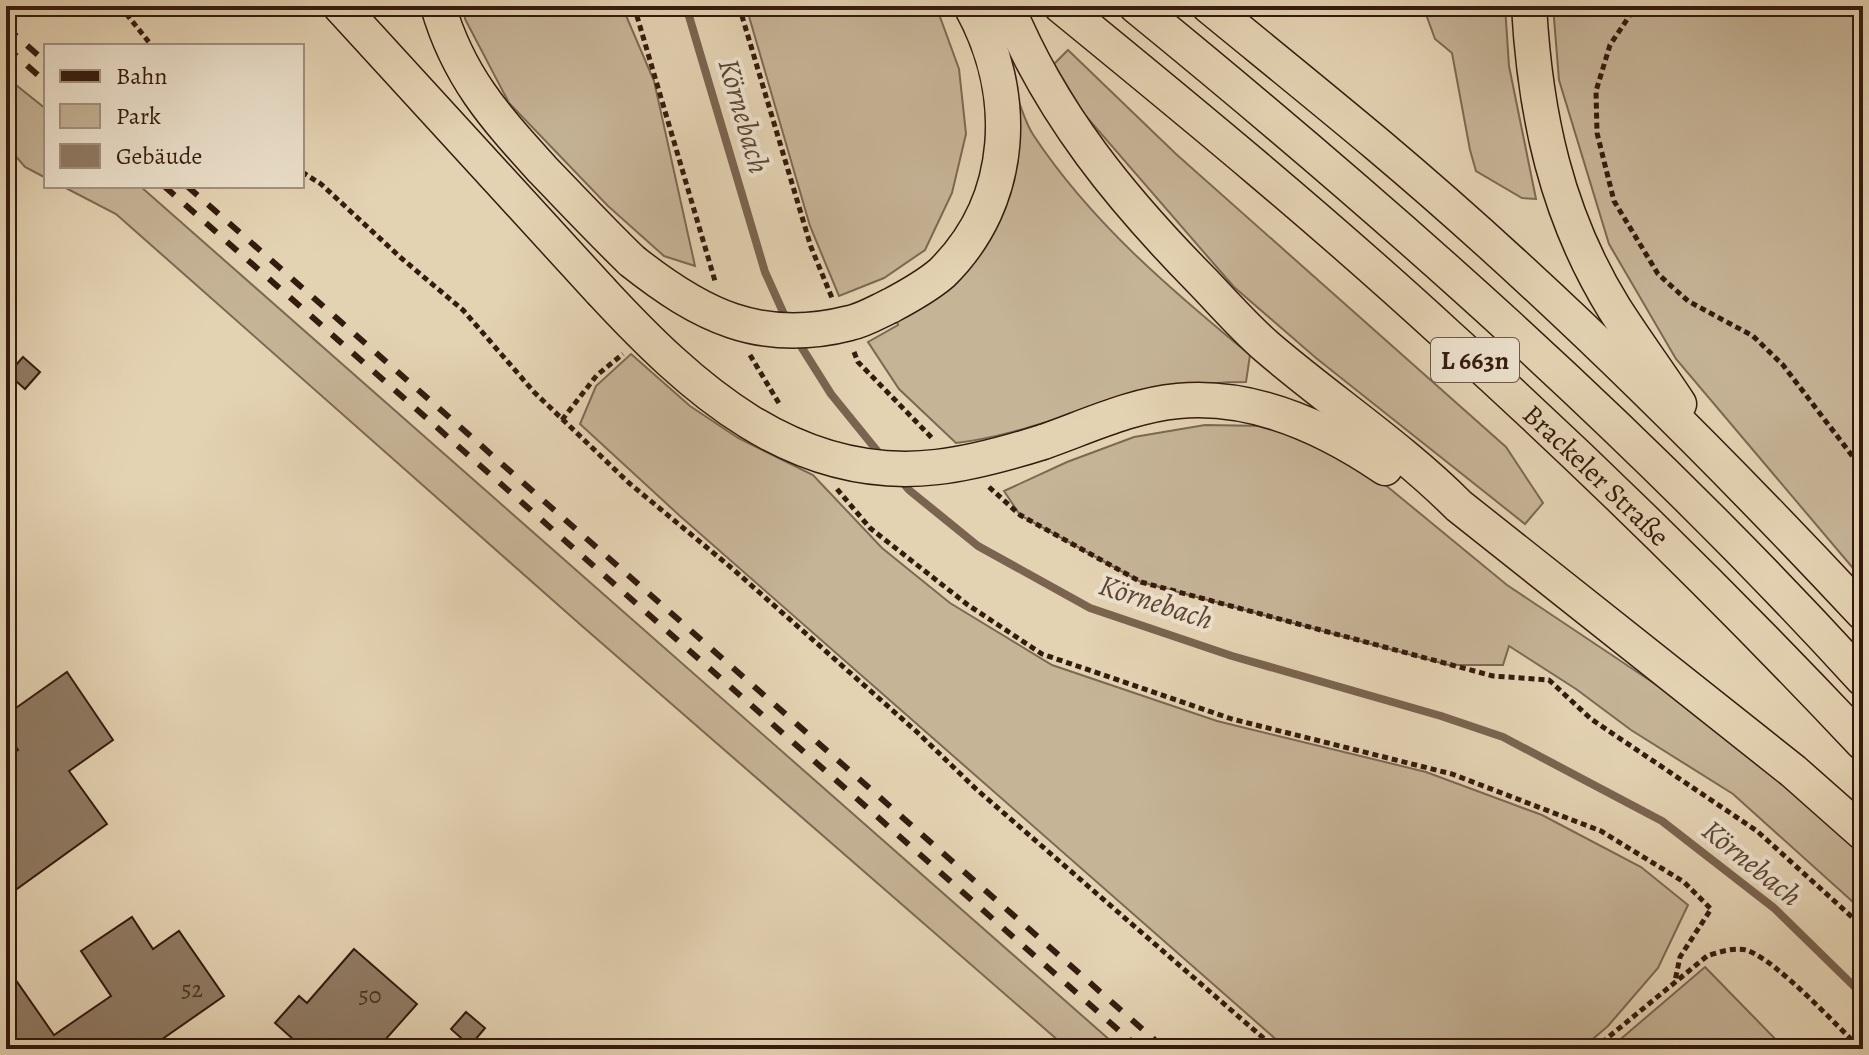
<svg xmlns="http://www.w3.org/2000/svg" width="1869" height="1055" font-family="Alegreya,serif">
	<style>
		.green { fill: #c6b497; stroke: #7d6852; stroke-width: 2 }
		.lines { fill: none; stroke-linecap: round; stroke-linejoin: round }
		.stream { stroke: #7a644f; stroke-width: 8 }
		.building { fill: #907b64; stroke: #341b0e; stroke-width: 2 }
		.trunk-casing { stroke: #341b0e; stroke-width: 37 }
		.path { stroke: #341b0e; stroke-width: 5; stroke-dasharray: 6 4; stroke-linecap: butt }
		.trunk { stroke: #e4d3b3; stroke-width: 34 }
		.rail { stroke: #341b0e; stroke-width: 6; stroke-dasharray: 14 14; stroke-linecap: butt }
		.trunk-bridge-casing { stroke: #341b0e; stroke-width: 37; stroke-linecap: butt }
		.trunk-bridge { stroke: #e4d3b3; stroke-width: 34 }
		.labels { text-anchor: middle; stroke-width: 8; stroke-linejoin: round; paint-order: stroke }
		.number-label { font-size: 24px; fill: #4b3324 }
		.shield { fill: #ede2ce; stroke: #6c5748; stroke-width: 2 }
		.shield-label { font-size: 26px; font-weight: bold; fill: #341b0e }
		.street-label { font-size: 28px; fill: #341b0e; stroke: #ede2ce }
		.water-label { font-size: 30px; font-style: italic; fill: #5d4534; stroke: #ede2ce }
	</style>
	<rect width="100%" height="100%" fill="#e4d3b3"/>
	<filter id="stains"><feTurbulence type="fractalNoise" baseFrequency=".0025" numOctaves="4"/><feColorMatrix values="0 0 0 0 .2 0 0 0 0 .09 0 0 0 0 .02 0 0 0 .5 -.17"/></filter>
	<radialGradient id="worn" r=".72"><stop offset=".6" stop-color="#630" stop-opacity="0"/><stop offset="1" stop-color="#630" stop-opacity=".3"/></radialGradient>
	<g class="green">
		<path d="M463,6h159l32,75 41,185 -31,-10 -56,-50 -99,-103 -44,-84z"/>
		<path d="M746,6h190l23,63 7,65 -14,59 -27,57 -41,28 -45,18 -29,-70z"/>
		<path d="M1423,6h82l4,60 27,133 -14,-1 -46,-27 -6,-21 -18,-97 -17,-14z"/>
		<path d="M1553,6h310v574l-187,-221 -67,-115 -50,-164z"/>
		<path d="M1068,50l108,104 330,293 37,56 -18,21 -209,-166 -82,-71 -150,-173 -30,-50z"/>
		<path d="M6,77l40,32v69l-21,-11 -19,-22z"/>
		<path d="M1017,97c5,12 9,28 17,39 57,86 137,154 216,219l-4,27c-47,0 -96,8 -141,22 -49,14 -97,33 -149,39l-57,-54 -31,-47 30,-17 -1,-4 54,-39z"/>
		<path d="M62,186h78l980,863h-52l-486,-423 -466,-412z"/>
		<path d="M631,354l59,52 48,32 75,37 69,73 68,55 102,62 165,56 209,51 116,43 99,52 47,38 -30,63 -50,58 -27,23h-294l-607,-533 -100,-92 16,-38z"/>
		<path d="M1205,425l62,1 71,30 45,27 124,102 193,129 163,138v59l-130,-117 -102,-64 -55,-41 -67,-43 -6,19h-54l-308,-83 -121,-67 -16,-24 63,-29 67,-25z"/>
		<path d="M1705,967l80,82h-176z"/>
	</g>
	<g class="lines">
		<g class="stream">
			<path d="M686,6l79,266 22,49"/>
			<path d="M797,340l34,54 52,64"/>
			<path d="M899,478l10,12 69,56 112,62 142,48 209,60 62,21 159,84 112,87 89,87"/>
		</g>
	</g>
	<g class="building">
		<path d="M23,357l17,15 -15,17 -17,-15z"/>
		<path d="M67,672l46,68 -44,31 38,53 -93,67 -8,-11v-122l12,-8 -12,-18v-17z"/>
		<path d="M132,917l21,32 26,-18 45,65 -76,53h-142v-83l48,69 57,-39 -30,-45z"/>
		<path d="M354,949l63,55 -40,45h-73l-29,-26 24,-27 8,7z"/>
		<path d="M466,1012l19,16 -15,18 -19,-17z"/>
	</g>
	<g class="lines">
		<g class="trunk-casing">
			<g id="trunk">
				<path d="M340,6l261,285"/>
				<path d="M438,6c20,70 56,110 104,163 30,31 59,62 90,92"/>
				<path d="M1007,6c44,108 115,194 196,276 21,22 41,45 64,65 63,54 134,101 192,159l334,265 70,62"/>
				<path id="s1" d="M1061,6c131,107 262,215 387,330 144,130 282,266 415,407"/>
				<path d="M1136,6c256,209 504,429 727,673"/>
				<path d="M1209,6c56,46 113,92 169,139 171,144 332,304 485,468"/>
				<path d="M1529,6c6,108 27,208 85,302 21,33 44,64 65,96"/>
				<path d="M890,306c17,-9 37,-20 52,-33 74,-73 77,-180 29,-267"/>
				<path d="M1043,442c43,-15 89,-37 135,-41 75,-7 147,26 207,67"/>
			</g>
		</g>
		<g class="path">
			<path d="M120,6l32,40"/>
			<path d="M634,6l81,275"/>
			<path d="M739,6l72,241 21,51"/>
			<path d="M1641,6l-11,9 -20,30 -14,46 1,42 17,68 44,73 30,27 65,35 30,29 80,105"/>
			<path d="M302,172l19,12 79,73 63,53 71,82 95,91 105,87 183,162 59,57 300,260"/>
			<path d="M854,352l4,10 75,77"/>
			<path d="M750,355l30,50"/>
			<path d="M562,420l35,-45 26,-21"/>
			<path d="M989,487l31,28 121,67 352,94 56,4 42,39 166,112 106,96"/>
			<path d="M837,489l33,39 98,77 74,49 190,65 220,55 149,57 83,51 27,27 -31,48 -5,24"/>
			<path d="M1594,1049l113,-93c12,-4 30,-10 42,-5 31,13 86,73 112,98"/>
		</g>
		<use href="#trunk" class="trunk"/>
		<g class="rail">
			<path d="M6,27l40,35"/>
			<path d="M6,47l40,35"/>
			<path d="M164,186l976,863"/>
			<path d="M187,186l978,863"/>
		</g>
		<g class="trunk-bridge-casing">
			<g id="trunk-bridge">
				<path d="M632,261c68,54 128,85 218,62 14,-3 27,-11 40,-17"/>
				<path d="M601,291c89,96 193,193 336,176 36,-4 71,-14 106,-25"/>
			</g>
		</g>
		<use href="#trunk-bridge" class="trunk-bridge"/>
	</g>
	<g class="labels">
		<g class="number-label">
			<text x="192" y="997">52</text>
			<text x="370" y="1003">50</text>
		</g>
		<rect class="shield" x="1431" y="338" width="88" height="44" rx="6"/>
		<g class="shield-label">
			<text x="1475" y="369">L 663n</text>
		</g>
		<g class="street-label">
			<text dy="10" stroke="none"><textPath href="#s1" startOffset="712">Brackeler Straße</textPath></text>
		</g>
		<g class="water-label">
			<text transform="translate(744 116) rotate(74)" y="10">Körnebach</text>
			<text transform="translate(1156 602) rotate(18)" y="10">Körnebach</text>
			<text transform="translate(1752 863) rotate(39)" y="10">Körnebach</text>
		</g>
	</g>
	<rect width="1869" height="1055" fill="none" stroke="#e4d3b3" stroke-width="32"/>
	<rect x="8" y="8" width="1853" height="1039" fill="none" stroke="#341b0e" stroke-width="4"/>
	<rect x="16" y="16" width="1837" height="1023" fill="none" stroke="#341b0e" stroke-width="2"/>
	<rect x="44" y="44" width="260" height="144" fill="#ede2ce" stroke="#a39281" stroke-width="2"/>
	<rect x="60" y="70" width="40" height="12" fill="#341b0e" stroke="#a39281" stroke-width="2"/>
	<text x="116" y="84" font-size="24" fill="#341b0e">Bahn</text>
	<rect x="60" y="104" width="40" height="24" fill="#c6b497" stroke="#a39281" stroke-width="2"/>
	<text x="116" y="124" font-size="24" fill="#341b0e">Park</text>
	<rect x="60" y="144" width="40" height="24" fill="#907b64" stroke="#a39281" stroke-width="2"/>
	<text x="116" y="164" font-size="24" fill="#341b0e">Gebäude</text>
	<rect width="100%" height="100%" filter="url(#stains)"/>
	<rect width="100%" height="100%" fill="url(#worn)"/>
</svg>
